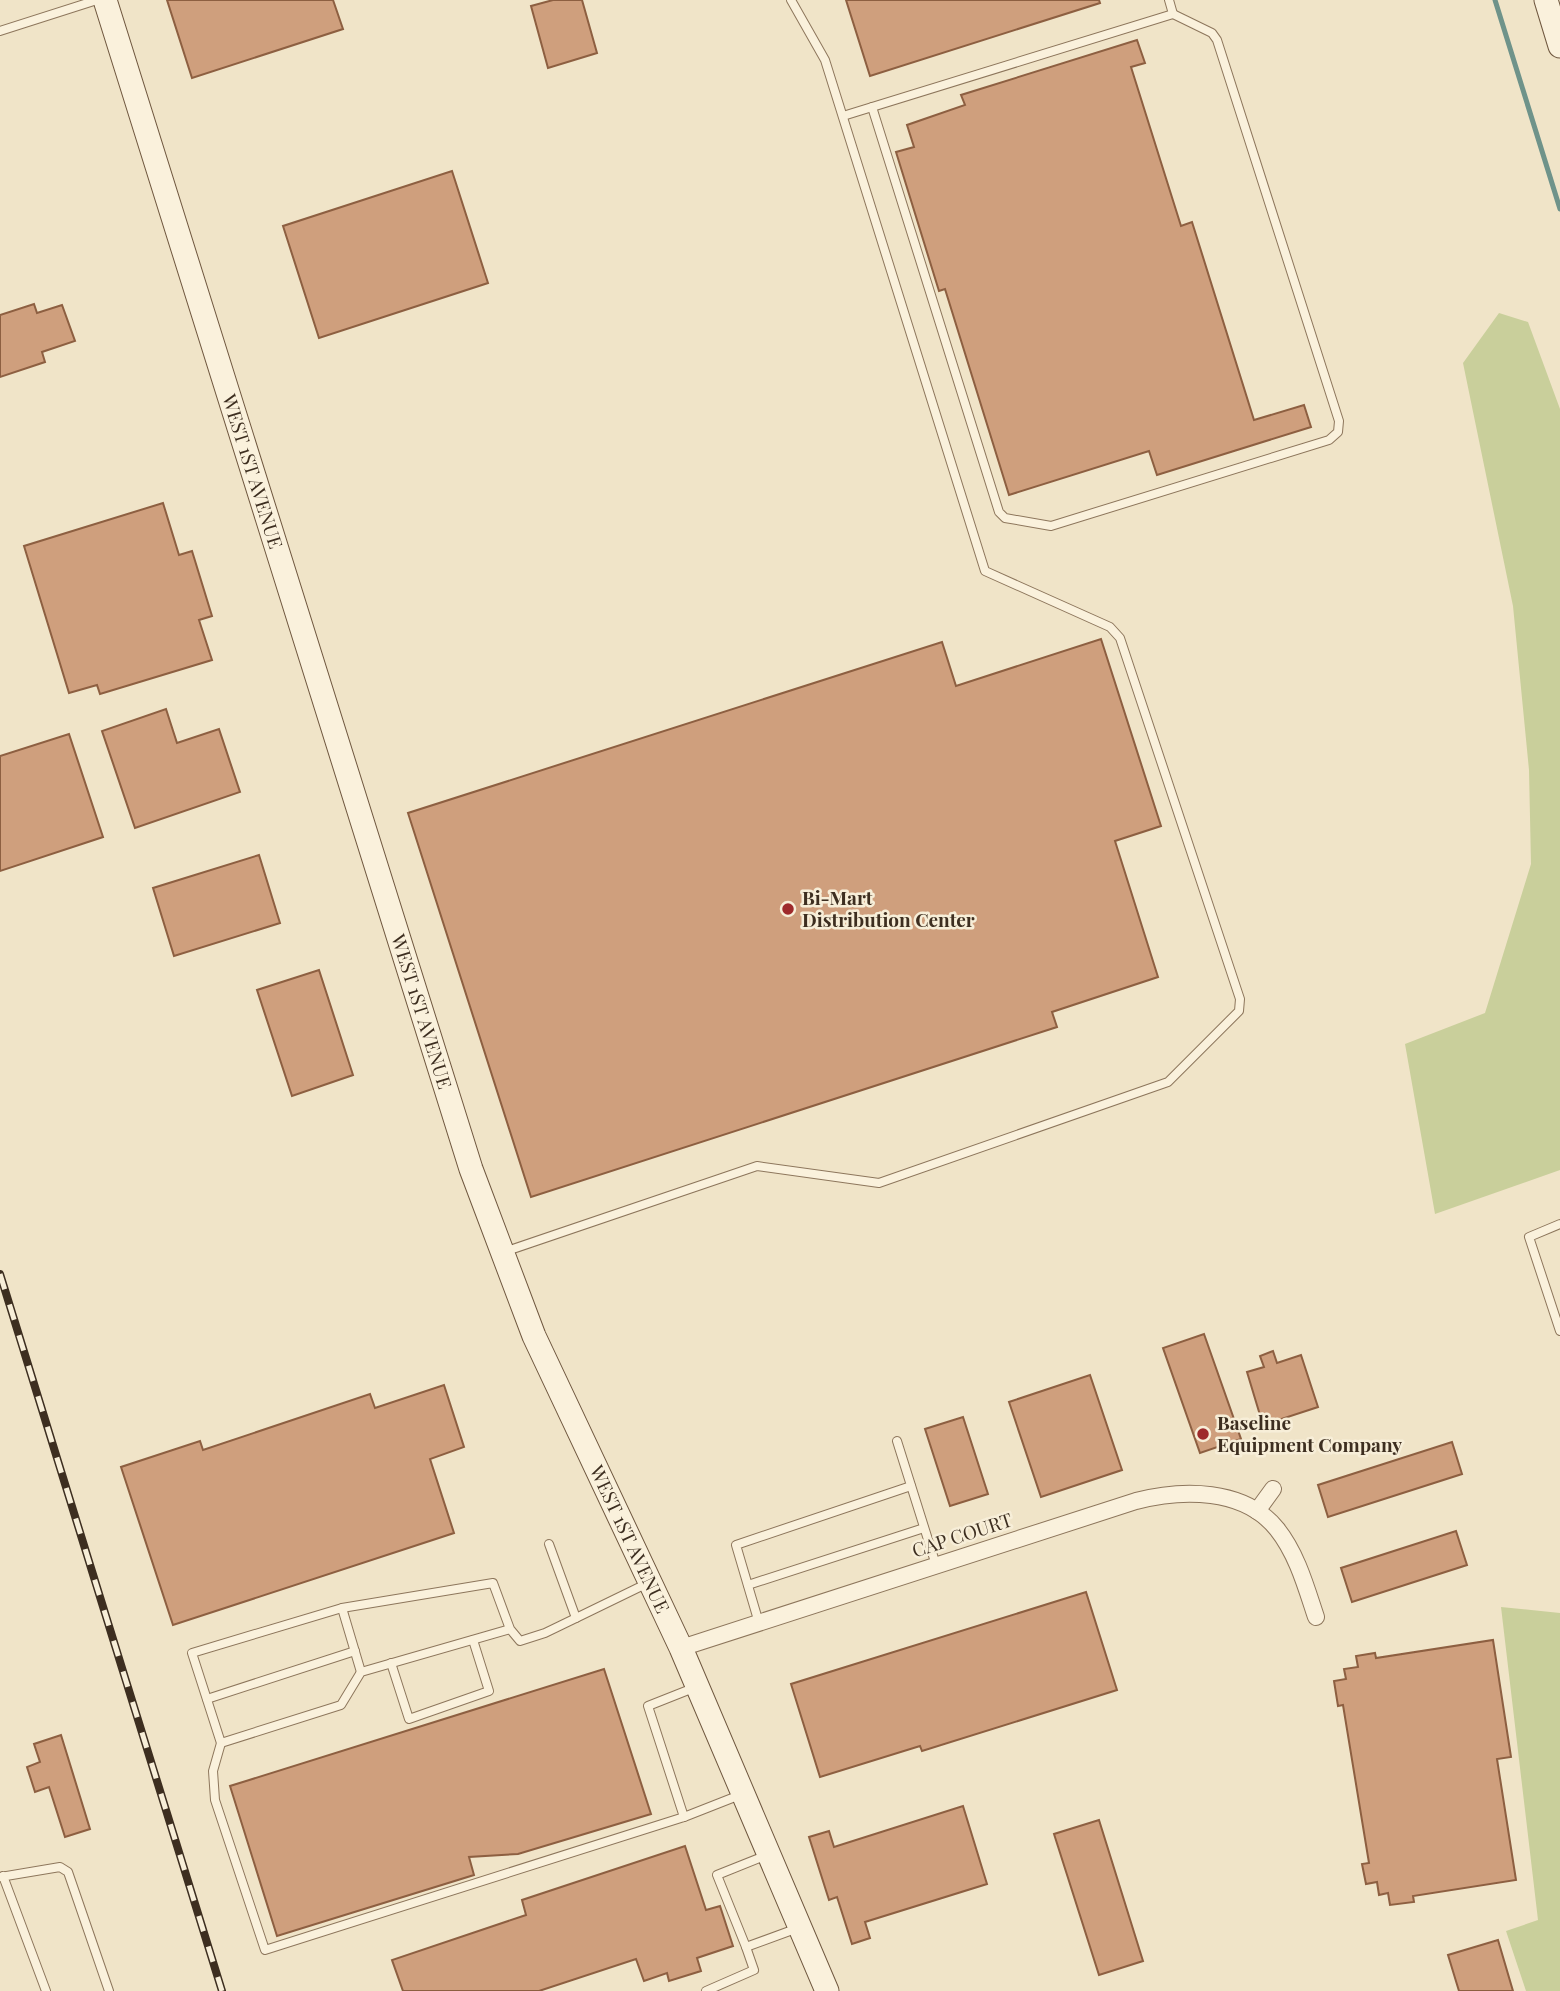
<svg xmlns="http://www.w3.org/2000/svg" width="1560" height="1991" font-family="'Playfair Display',serif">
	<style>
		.green { fill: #c9cf9b }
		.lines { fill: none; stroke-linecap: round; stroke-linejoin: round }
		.stream { stroke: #6f938a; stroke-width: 5 }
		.building { fill: #cf9f7d; stroke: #8d5f41; stroke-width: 2 }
		.lane-casing { stroke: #8d765c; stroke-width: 10 }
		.street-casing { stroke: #8d765c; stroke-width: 18 }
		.secondary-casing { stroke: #6f573f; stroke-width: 25 }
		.lane { stroke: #faf1dc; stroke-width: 8 }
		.street { stroke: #faf1dc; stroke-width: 16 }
		.secondary { stroke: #faf1dc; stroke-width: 23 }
		.rail-casing { stroke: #3d2e20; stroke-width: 8 }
		.rail { stroke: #f7eed8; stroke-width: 5; stroke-dasharray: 16; stroke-linecap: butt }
		.poi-dot { fill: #9e2a2b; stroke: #f7eed8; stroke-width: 2.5 }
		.labels { text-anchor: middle; stroke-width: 5; stroke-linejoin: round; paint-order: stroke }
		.street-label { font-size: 19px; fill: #3d2e20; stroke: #f7eed8 }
		.poi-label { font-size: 19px; font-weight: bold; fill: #3d2e20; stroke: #f7eed8; text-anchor: start }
	</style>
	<rect width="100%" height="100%" fill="#f0e4c8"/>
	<g class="green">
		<path d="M1499,313l29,9 32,87v761l-125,44 -30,-170 80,-31 46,-149 -2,-94 -16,-164 -50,-243z"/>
		<path d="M1501,1607l59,6v378h-34l-20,-60 32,-11z"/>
	</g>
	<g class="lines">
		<path class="stream" d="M1495,0l65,209"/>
	</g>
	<g class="building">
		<path d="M167,0h166l10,29 -151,49z"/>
		<path d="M553,0h29l15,53 -49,15 -17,-62z"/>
		<path d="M846,0h253l1,3 -230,73z"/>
		<path d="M1137,40l8,23 -14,4 50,159 11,-4 62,198 50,-15 7,22 -154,48 -8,-24 -140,44 -64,-206 -6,2 -43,-139 18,-5 -7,-22 58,-20 -4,-10z"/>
		<path d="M452,171l36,112 -169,55 -36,-112z"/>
		<path d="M34,304l3,9 25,-8 13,36 -33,11 3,10 -45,15v-62z"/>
		<path d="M163,503l16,52 13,-4 20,65 -13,4 13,40 -112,34 -3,-9 -28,8 -45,-147z"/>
		<path d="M1101,639l60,187 -46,15 43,136 -106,35 5,15 -526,170 -123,-384 534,-171 14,44z"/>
		<path d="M166,709l11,34 42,-14 21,63 -105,36 -33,-97z"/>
		<path d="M69,734l34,103 -103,34v-115z"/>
		<path d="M259,855l21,68 -106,33 -21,-68z"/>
		<path d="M319,970l34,105 -61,21 -35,-106z"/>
		<path d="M1204,1334l37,105 -41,14 -37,-105z"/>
		<path d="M1273,1351l4,12 24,-8 17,52 -55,18 -16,-53 17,-5 -4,-11z"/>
		<path d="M1090,1375l32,95 -81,27 -32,-95z"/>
		<path d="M444,1385l20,62 -34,12 24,74 -281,92 -52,-158 79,-26 3,9 167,-56 5,14z"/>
		<path d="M963,1417l25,77 -38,12 -25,-77z"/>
		<path d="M1452,1442l10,32 -134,43 -10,-32z"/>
		<path d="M1456,1531l11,34 -115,37 -11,-34z"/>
		<path d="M1086,1592l31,98 -195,61 -2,-5 -100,31 -29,-93z"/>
		<path d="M1493,1640l18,117 -14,2 19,121 -103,16 1,6 -24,3 -2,-12 -9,2 -2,-13 -11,2 -4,-20 7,-1 -26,-158 -5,1 -4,-25 12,-2 -2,-10 14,-2 -2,-11 19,-3 1,5z"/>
		<path d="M604,1669l47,145 -133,40 -49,3 5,18 -197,61 -47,-150z"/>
		<path d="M61,1735l29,94 -25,8 -16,-50 -14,5 -8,-25 13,-5 -6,-18z"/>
		<path d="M963,1806l24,78 -122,38 5,16 -18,6 -15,-47 -8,3 -20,-63 20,-6 5,16z"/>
		<path d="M1099,1820l44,141 -44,14 -45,-141z"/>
		<path d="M685,1846l21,64 14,-4 13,40 -36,12 4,13 -32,10 -2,-8 -23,8 -8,-22 -97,32h-136l-11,-31 134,-45 -4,-15z"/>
		<path d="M1498,1940l15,51h-54l-11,-36z"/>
	</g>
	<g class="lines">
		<g class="lane-casing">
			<g id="lane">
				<path d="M0,31l97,-31"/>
				<path d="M872,107l127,405 6,6 46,8 278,-86 9,-8 1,-11 -122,-381 -5,-7 -39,-19"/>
				<path d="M843,116l330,-102 -4,-14"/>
				<path d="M1560,1224l-31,13 31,94"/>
				<path d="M504,1252l253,-86 122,17 289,-101 71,-71 1,-12 -120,-361 -10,-11 -125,-56 -160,-511 -34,-60"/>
				<path d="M897,1441l39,124"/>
				<path d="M549,1544l27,74 72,-35"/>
				<path d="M748,1585l176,-57"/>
				<path d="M342,1608l19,64"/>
				<path d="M759,1623l-23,-78 175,-59"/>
				<path d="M510,1629l-17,-46 -151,25 -150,45 29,90 120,-38 20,-33 149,-43 10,12 25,-8 31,-15"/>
				<path d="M391,1663l18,56 80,-28 -16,-51"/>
				<path d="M207,1699l148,-48"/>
				<path d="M221,1743l-8,28 2,29 50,150 419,-133 -36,-111 48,-19"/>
				<path d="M684,1817l56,-22"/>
				<path d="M767,1855l-50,20 29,72 52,-19"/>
				<path d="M3,1876l43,115"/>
				<path d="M0,1877l60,-10 8,5 41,119"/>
				<path d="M706,1991l48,-21 -8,-23"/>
			</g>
		</g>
		<g class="street-casing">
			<g id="street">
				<path d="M1257,1511l16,-22"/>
				<path d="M681,1648l455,-147c46,-12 108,-13 141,28 20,25 29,58 39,88"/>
			</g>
		</g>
		<g class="secondary-casing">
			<g id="secondary">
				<path id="s1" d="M105,0l366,1169 63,167 147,312 146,343"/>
				<path d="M1546,0l14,46"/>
			</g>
		</g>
		<use href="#lane" class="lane"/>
		<use href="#street" class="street"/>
		<use href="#secondary" class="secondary"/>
		<g class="rail-casing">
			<path id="rail" d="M0,1274l222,717"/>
		</g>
		<use href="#rail" class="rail"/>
	</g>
	<g class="poi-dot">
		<circle cx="788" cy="909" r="7"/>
		<circle cx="1203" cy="1434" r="7"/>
	</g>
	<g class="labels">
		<g class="street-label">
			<text dy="7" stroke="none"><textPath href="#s1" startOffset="494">WEST 1ST AVENUE</textPath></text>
			<text dy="7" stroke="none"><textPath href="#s1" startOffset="1060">WEST 1ST AVENUE</textPath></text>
			<text transform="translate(962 1535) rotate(-18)" y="7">CAP COURT</text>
			<text dy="7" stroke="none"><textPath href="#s1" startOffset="1628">WEST 1ST AVENUE</textPath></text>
		</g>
		<g class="poi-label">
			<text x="802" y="905">Bi-Mart<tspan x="802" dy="22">Distribution Center</tspan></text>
			<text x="1217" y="1430">Baseline<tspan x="1217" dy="22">Equipment Company</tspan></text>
		</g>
	</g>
</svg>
